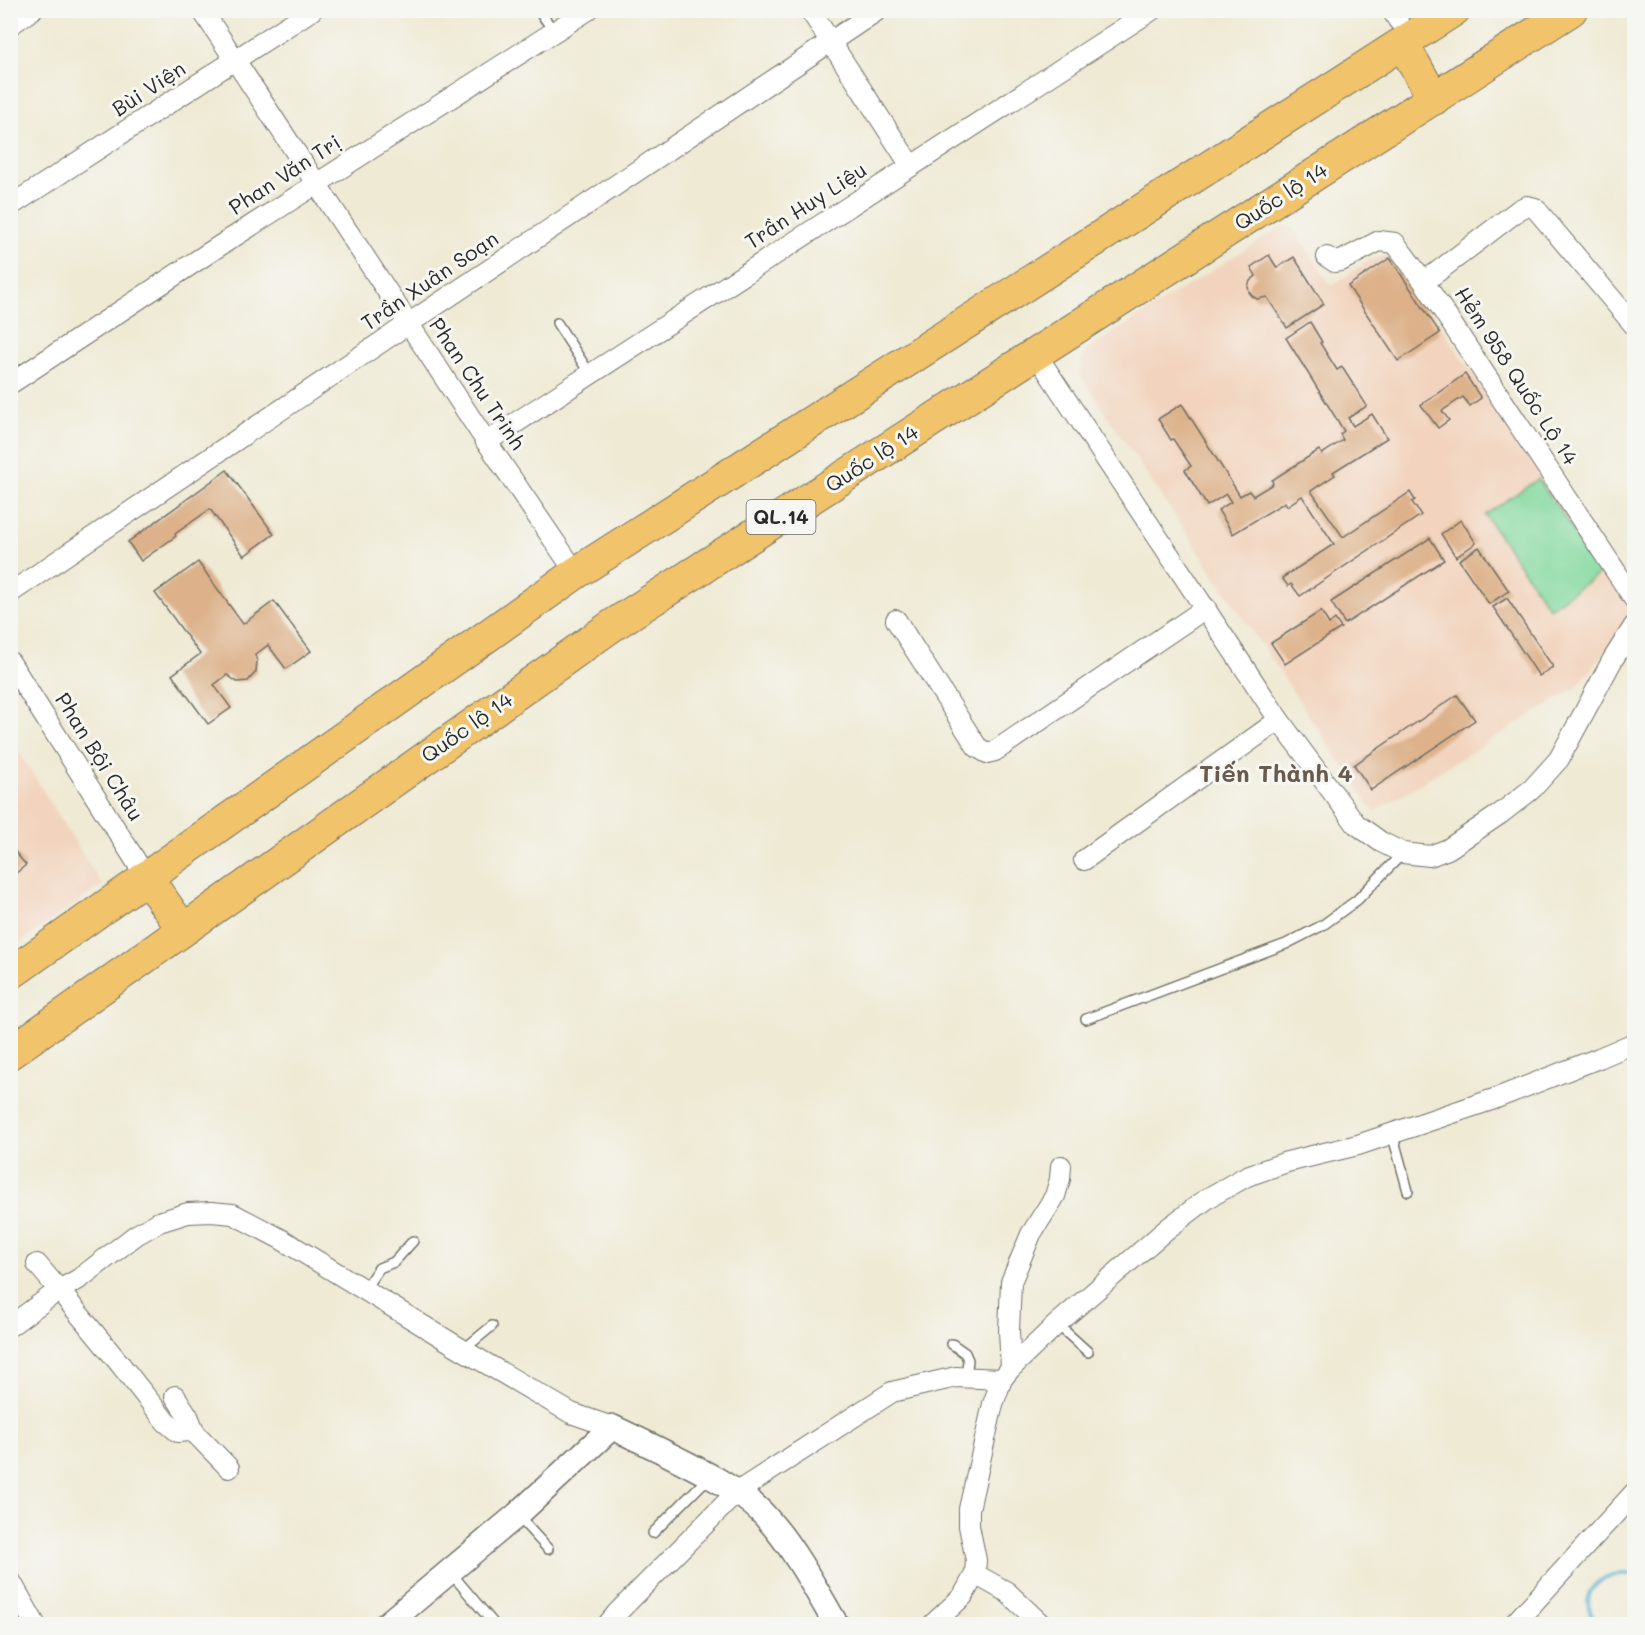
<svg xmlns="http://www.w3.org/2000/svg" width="1645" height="1635" font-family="Mali,sans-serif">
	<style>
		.built { fill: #f2d4be }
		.green { fill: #81d89c; stroke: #568264; stroke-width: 1.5 }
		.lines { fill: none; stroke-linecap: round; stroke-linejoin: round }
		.stream { stroke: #50adcf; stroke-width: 4.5 }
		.building { fill: #ddb28b }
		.service-casing { stroke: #706e66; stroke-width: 12 }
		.minor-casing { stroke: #706e66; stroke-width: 22 }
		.tertiary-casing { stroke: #706e66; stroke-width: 27 }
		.trunk-casing { stroke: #706e66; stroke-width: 34 }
		.service { stroke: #fff; stroke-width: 9 }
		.minor { stroke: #fff; stroke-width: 20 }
		.tertiary { stroke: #fff; stroke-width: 24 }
		.trunk { stroke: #f1c36a; stroke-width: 32 }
		.labels { text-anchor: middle; stroke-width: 6; stroke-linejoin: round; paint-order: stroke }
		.shield { fill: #f6f6f2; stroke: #686867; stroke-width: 1.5 }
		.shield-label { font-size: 20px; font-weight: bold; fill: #2b2b2b }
		.street-label { font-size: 21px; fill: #2b2b2b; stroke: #f6f6f2 }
		.quarter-label { font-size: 24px; font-weight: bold; fill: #695a4d; stroke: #f6f6f2 }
	</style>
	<rect width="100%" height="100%" fill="#f6f6f2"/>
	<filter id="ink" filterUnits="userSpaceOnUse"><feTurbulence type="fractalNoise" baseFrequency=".0167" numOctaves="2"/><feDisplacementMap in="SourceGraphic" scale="12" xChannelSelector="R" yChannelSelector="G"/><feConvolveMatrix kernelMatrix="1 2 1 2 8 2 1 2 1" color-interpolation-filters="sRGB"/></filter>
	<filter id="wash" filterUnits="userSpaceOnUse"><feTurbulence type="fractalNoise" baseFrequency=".008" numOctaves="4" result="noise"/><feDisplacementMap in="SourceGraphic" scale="24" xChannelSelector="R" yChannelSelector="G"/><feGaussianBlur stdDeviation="1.35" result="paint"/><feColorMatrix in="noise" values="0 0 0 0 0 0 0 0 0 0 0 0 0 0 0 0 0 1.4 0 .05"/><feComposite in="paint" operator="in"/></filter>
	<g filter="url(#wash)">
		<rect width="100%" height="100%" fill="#efead4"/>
		<g class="built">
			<path d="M1286,224l8,5 37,57 39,-26 16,-4 10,4 238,353v2l-57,72 -203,125 -295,-438 6,-24z"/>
			<path d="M10,738l92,147 -91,64h-1z"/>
		</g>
		<path class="green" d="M1538,479l64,93 -53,36 -64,-93z"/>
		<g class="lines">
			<path class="stream" d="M1595,1624c-2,-6 -7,-16 -7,-23 1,-21 30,-31 46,-26"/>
		</g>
		<g id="blocks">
			<g class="building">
				<path d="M1269,255l8,13 17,-11 30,47 -37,24 -20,-31 -10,2 -5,-3 -3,-4 -1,-6 2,-5 6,-5 -5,-9z"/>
				<path d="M1390,258l50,75 -42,28 -50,-75z"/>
				<path d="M1310,322l12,20 -2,1 17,27 5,-3 25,39 -19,12 5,8 19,-12 15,24 -54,34 2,3 -24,16 32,46 67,-45 5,8 -3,2 9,13 -121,81 -9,-12 -3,2 -6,-8 52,-34 -32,-48 -15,10 -2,-4 -52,32 -15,-24 13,-8 -5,-8 -19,12 -22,-36 6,-4 -18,-27 -2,1 -13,-21 24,-15 58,92 9,-5 4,5 20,-12 -1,-4 47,-30 3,4 21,-14 -3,-6 4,-3 -58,-93z"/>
				<path d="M1465,374l16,24 -11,8 -7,-9 -21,14 7,9 -11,8 -17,-23z"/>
				<path d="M227,470l47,64 -30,22 -34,-47 -35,25 1,2 -35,25 -13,-19z"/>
				<path d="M1461,520l15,23 -20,14 -15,-23z"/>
				<path d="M1430,538l14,22 -99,64 -14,-22z"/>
				<path d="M1479,547l30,44 -20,13 -30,-44z"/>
				<path d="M198,562l45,62 31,-23 37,50 -25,18 -18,-24 -13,10 2,6 -1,11 -8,9 -11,1 -10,-7 -13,10 17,23 -23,16 -36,-49 28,-21 -45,-61z"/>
				<path d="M1507,598l46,69 -14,9 -46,-69z"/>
				<path d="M1321,611l8,13 6,-5 6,9 -56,36 -14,-21z"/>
				<path d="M1457,695l18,25 -104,70 -17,-25z"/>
				<path d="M10,846l16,19 -16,13z"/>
			</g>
		</g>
	</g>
	<g filter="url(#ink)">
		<use href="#blocks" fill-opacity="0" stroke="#706e66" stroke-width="1.5"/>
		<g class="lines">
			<g class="service-casing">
				<g id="service">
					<path d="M539,10l15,22"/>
					<path d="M557,323l33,51"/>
					<path d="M1086,1019l200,-75 37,-19 34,-25 46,-47"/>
					<path d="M1392,1133l16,58"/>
					<path d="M364,1290l15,-22 15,-6 19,-21"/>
					<path d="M1057,1324l31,28"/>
					<path d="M952,1344l13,9 3,7 -2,17"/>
					<path d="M463,1350l29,-24"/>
					<path d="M517,1515l31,34"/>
					<path d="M653,1533l55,-55"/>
					<path d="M451,1573l43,51"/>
				</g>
			</g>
			<g class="minor-casing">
				<g id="minor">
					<path d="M202,10l278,422 96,141"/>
					<path d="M810,10l101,156"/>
					<path d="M1392,10l6,10"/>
					<path d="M10,25l22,-15"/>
					<path d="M10,206l302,-196"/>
					<path d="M1327,257l8,5 6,-1 38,-20 16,2 29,39 210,317"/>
					<path d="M1424,282l96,-73 7,-3 8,2 99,117"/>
					<path d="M1036,354l243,366 77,104 25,18 22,11 27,3 18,-7 52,-35 32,-25 27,-30 54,-100 21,-33"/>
					<path d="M10,384l200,-132 378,-242"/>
					<path d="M486,442l666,-432"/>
					<path d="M10,593l398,-269 470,-314"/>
					<path d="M896,620l81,127 10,6 8,-2 211,-143"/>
					<path d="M10,662l136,215"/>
					<path d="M1084,860l195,-140"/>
					<path d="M37,1264l22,26 20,-11 57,-44 23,-13 29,-9 23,-1 22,2 48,25 182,111 108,63 41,14"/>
					<path d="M10,1326l49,-36 61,74 46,58 12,10 10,-1 7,2 34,35"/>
					<path d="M1011,1368l-2,-37 2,-49 20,-48 24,-38 5,-17 1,-13"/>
					<path d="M175,1396l13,20 7,17"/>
					<path d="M975,1574l32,18 34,32"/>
					<path d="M10,1580l25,44"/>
					<path d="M608,1624l9,-11 120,-121 155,-100 64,-15 46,2"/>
					<path d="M933,1624l30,-28 12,-22 1,-14 -7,-34v-17l24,-105 9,-25 9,-11 46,-44 110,-95 41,-31 39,-22 40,-14 71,-17 136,-46 105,-41 35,-15"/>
					<path d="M1514,1624l120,-131"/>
				</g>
			</g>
			<g class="tertiary-casing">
				<path id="tertiary" d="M387,1624l130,-109 95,-88c36,17 72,34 107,54 16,10 34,21 47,36 28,31 49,71 70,107"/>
			</g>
			<g class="trunk-casing">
				<g id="trunk">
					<path d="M1403,44l31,55"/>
					<path d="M146,877l37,52"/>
					<path d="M10,974l566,-401 878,-563"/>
					<path d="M10,1053l603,-428 958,-615"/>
				</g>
			</g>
			<use href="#service" class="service"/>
			<use href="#minor" class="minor"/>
			<use href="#tertiary" class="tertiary"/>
			<use href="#trunk" class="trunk"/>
		</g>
	</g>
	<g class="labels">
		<rect class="shield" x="746.5" y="500" width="69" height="34" rx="4.5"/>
		<g class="shield-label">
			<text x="781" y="524">QL.14</text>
		</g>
		<g class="street-label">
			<text transform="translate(149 89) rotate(-33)" y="7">Bùi Viện</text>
			<text transform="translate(285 175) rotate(-33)" y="7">Phan Văn Trị</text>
			<text transform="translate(1281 197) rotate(-33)" y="7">Quốc lộ 14</text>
			<text transform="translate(806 206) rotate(-33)" y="7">Trần Huy Liệu</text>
			<text transform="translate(430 281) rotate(-34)" y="7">Trần Xuân Soạn</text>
			<text transform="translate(1516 376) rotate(57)" y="7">Hẻm 958 Quốc Lộ 14</text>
			<text transform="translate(477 384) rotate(56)" y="7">Phan Chu Trinh</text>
			<text transform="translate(872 459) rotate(-33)" y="7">Quốc lộ 14</text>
			<text transform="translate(467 728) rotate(-35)" y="7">Quốc lộ 14</text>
			<text transform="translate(99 757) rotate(58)" y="7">Phan Bội Châu</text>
		</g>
		<g class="quarter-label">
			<text x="1276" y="782">Tiến Thành 4</text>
		</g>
	</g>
	<rect width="1645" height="1635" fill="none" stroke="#f6f6f2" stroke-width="36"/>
</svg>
